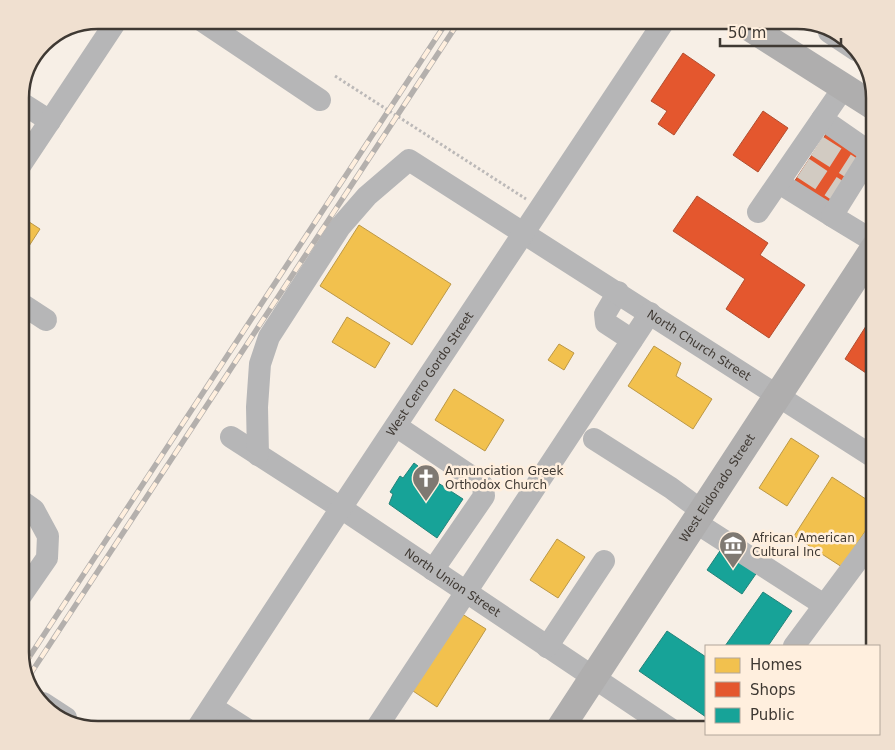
<svg xmlns="http://www.w3.org/2000/svg" width="895" height="750" font-family="'DejaVu Sans',sans-serif">
	<style>
		.homes { fill: #f2c14e; stroke: #bc9846 }
		.shops { fill: #e4572e; stroke: #b24e30 }
		.public { fill: #17a398; stroke: #23837a }
		.lines { fill: none; stroke-linecap: round; stroke-linejoin: round }
		.minor-tunnel { stroke: #d2cbc2; stroke-width: 22; stroke-dasharray: 22 11; stroke-linecap: butt }
		.path { stroke: #bcb9b8; stroke-width: 3; stroke-dasharray: 2.5 2.5; stroke-linecap: butt }
		.minor { stroke: #b6b6b7; stroke-width: 22 }
		.major { stroke: #afaeae; stroke-width: 28 }
		.rail-casing { stroke: #b4b0ad; stroke-width: 5.5 }
		.rail { stroke: #ffefde; stroke-width: 4; stroke-dasharray: 11; stroke-linecap: butt }
		.labels { text-anchor: middle; stroke-width: 5; stroke-linejoin: round; paint-order: stroke }
		.street-label { font-size: 12px; fill: #3f3933; stroke: #ffefde }
		.poi-label { font-size: 12px; fill: #3f3933; stroke: #ffefde; text-anchor: start }
		.rim { fill: none; stroke: #3f3933; stroke-width: 2.5 }
	</style>
	<rect width="100%" height="100%" fill="#f7efe6"/>
	<g class="homes">
		<path d="M20,216l20,13 -20,31z"/>
		<path d="M359,225l92,59 -39,61 -92,-59z"/>
		<path d="M347,317l43,26 -15,25 -43,-26z"/>
		<path d="M559,344l15,9 -10,17 -16,-10z"/>
		<path d="M654,346l27,17 -5,13 36,23 -19,30 -65,-43z"/>
		<path d="M454,389l50,31 -19,31 -50,-31z"/>
		<path d="M791,438l28,18 -32,50 -28,-18z"/>
		<path d="M832,477l43,28v11l-33,51 -48,-31z"/>
		<path d="M557,539l28,18 -27,41 -28,-18z"/>
		<path d="M459,612l27,17 -49,78 -27,-18z"/>
	</g>
	<g class="shops">
		<path d="M683,53l32,22 -41,60 -16,-11 9,-13 -16,-10z"/>
		<path d="M763,111l25,17 -30,44 -25,-17z"/>
		<path d="M826,134l35,23 -34,51 -35,-23z"/>
		<path d="M697,196l71,47 -8,12 45,30 -36,53 -43,-29 19,-30 -72,-48z"/>
		<path d="M875,312v67l-30,-20z"/>
	</g>
	<g class="public">
		<path d="M414,463l4,3 -1,4 5,-1 2,1 2,7 5,3 1,-1 31,20 -26,39 -48,-34 4,-10 -3,-2 10,-16 3,2z"/>
		<path d="M724,545l36,23 -18,26 -35,-24z"/>
		<path d="M763,592l29,19 -24,35h-43z"/>
		<path d="M667,631l39,26v60l-67,-46z"/>
	</g>
	<g class="lines">
		<g class="minor-tunnel">
			<path d="M817,146l36,23"/>
			<path d="M803,168l35,23"/>
		</g>
		<path class="path" d="M335,76l191,123"/>
		<g class="minor">
			<path d="M201,20l119,80"/>
			<path d="M829,32l27,18"/>
			<path d="M20,102l30,19"/>
			<path d="M822,119l49,34"/>
			<path d="M20,166l97,-146"/>
			<path d="M779,183l53,33"/>
			<path d="M758,212l86,-125"/>
			<path d="M875,242l-43,-26 43,-69"/>
			<path d="M618,292l-13,22 1,9 26,17"/>
			<path d="M20,303l26,17"/>
			<path d="M396,426l82,55 5,5 1,10 -51,74"/>
			<path id="s1" d="M231,437l110,71 331,222"/>
			<path d="M594,439l77,49 31,23"/>
			<path id="s2" d="M258,455l-1,-48 3,-43 9,-27 71,-110 27,-31 42,-36 466,298"/>
			<path d="M695,522l129,83"/>
			<path d="M20,597l27,-39 1,-22 -14,-26 -14,-10"/>
			<path d="M794,646l81,-109"/>
			<path d="M547,647l57,-86"/>
			<path d="M43,703l23,15"/>
			<path d="M212,707l36,23"/>
			<path id="s3" d="M196,730l145,-222 324,-488"/>
			<path d="M375,730l275,-417"/>
		</g>
		<g class="major">
			<path d="M738,20l137,87"/>
			<path id="s4" d="M559,730l316,-483"/>
		</g>
		<g class="rail-casing">
			<g id="rail">
				<path d="M24,665l424,-645"/>
				<path d="M29,676l431,-656"/>
			</g>
		</g>
		<use href="#rail" class="rail"/>
	</g>
	<defs>
		<g id="church-pin" transform="scale(1.4375)"><path d="M0 17L-7.5 6A9.5 9.5 0 1 1 7.5 6Z" fill="#7f7972" stroke="#ffefde"/><path d="M-1.2-6h2.4v3.5h3.3v2.4h-3.3V6h-2.4V-.1h-3.3v-2.4h3.3Z" fill="#fff"/></g>
		<g id="museum-pin" transform="scale(1.4375)"><path d="M0 17L-7.5 6A9.5 9.5 0 1 1 7.5 6Z" fill="#7f7972" stroke="#ffefde"/><path d="M0-6L6-3V-2H-6V-3ZM-5-1h2V3h-2ZM-1-1h2V3h-2ZM3-1h2V3H3ZM-6 4H6V6H-6Z" fill="#fff"/></g>
	</defs>
	<g fill-rule="evenodd">
		<use href="#church-pin" x="426" y="478"/>
		<use href="#museum-pin" x="733" y="545"/>
	</g>
	<g class="labels">
		<g class="street-label">
			<text dy="4" stroke="none"><textPath href="#s2" startOffset="691">North Church Street</textPath></text>
			<text dy="4" stroke="none"><textPath href="#s3" startOffset="426">West Cerro Gordo Street</textPath></text>
			<text dy="4" stroke="none"><textPath href="#s4" startOffset="289">West Eldorado Street</textPath></text>
			<text dy="4" stroke="none"><textPath href="#s1" startOffset="265">North Union Street</textPath></text>
		</g>
		<g class="poi-label">
			<text x="445" y="475">Annunciation Greek<tspan x="445" dy="14">Orthodox Church</tspan></text>
			<text x="752" y="542">African American<tspan x="752" dy="14">Cultural Inc</tspan></text>
		</g>
	</g>
	<path d="M0 0H895V750H0ZM98 29H797A69 69 0 0 1 866 98V652A69 69 0 0 1 797 721H98A69 69 0 0 1 29 652V98A69 69 0 0 1 98 29Z" fill="#f0e0d0" fill-rule="evenodd"/>
	<path class="rim" d="M98 29H797A69 69 0 0 1 866 98V652A69 69 0 0 1 797 721H98A69 69 0 0 1 29 652V98A69 69 0 0 1 98 29Z"/>
	<rect x="705" y="645" width="175" height="90" fill="#ffefde" stroke="#b2a69a"/>
	<rect x="715" y="658" width="25" height="15" fill="#f2c14e" stroke="#b2a69a"/>
	<text x="750" y="670" font-size="15" fill="#3f3933">Homes</text>
	<rect x="715" y="682" width="25" height="15" fill="#e4572e" stroke="#b2a69a"/>
	<text x="750" y="695" font-size="15" fill="#3f3933">Shops</text>
	<rect x="715" y="708" width="25" height="15" fill="#17a398" stroke="#b2a69a"/>
	<text x="750" y="720" font-size="15" fill="#3f3933">Public</text>
	<path d="M720 38v8h121v-8" fill="none" stroke="#3f3933" stroke-width="2.5"/>
	<text x="728" y="38" font-size="15" fill="#3f3933" stroke="#ffefde" stroke-width="4" paint-order="stroke">50 m</text>
</svg>
